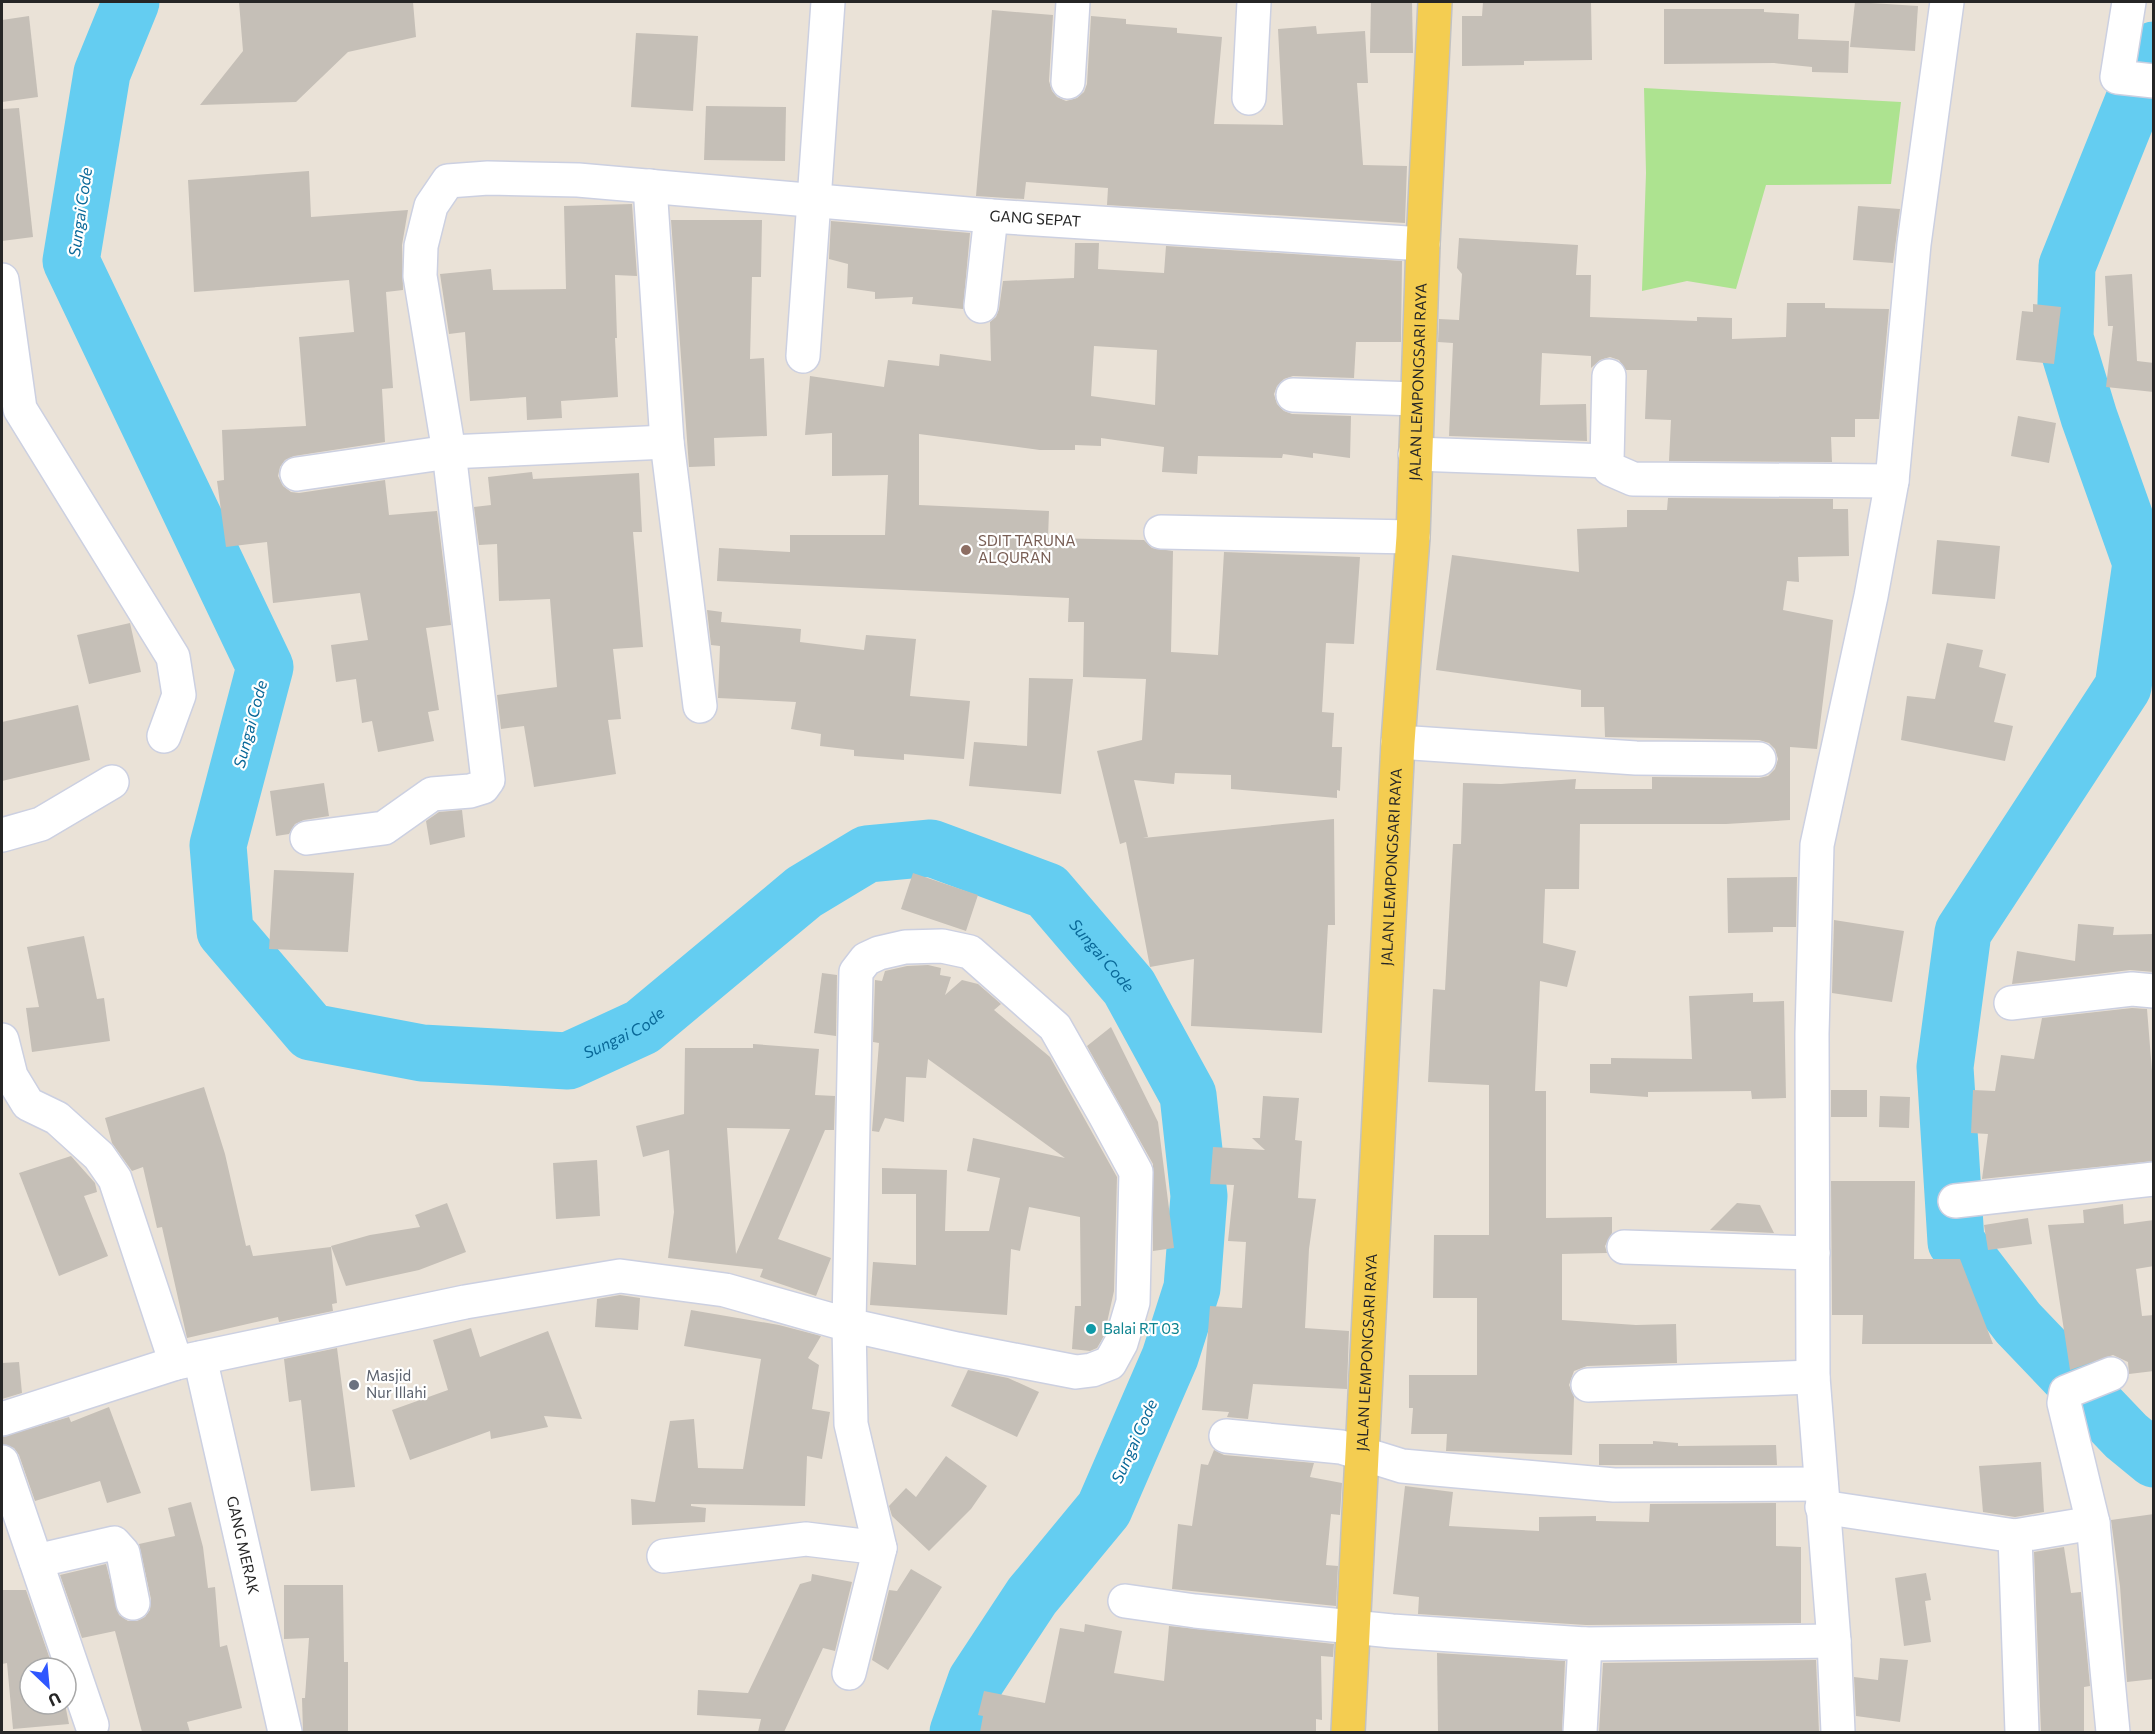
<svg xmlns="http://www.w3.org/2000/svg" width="2155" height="1734" font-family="Commissioner,sans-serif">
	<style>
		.green { fill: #ade390 }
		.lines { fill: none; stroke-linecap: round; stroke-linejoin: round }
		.river { stroke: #64cdf1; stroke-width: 57 }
		.building { fill: #c5bfb7; fill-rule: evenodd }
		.minor-casing { stroke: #ccd0e1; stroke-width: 36 }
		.major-casing { stroke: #c2c2c2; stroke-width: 36 }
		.minor { stroke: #fff; stroke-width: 33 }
		.major { stroke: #f4cd51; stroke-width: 33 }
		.education-dot { fill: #8d6e63; stroke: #fff; stroke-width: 2 }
		.culture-dot { fill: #0f9aa8; stroke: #fff; stroke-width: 2 }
		.worship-dot { fill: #6b7280; stroke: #fff; stroke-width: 2 }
		.labels { text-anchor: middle; stroke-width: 4.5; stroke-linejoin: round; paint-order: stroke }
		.street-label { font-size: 15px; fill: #262626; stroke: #fff }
		.education-label { font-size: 15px; fill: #785e54; stroke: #fff; text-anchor: start }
		.culture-label { font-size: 15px; fill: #0d838f; stroke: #fff; text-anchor: start }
		.worship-label { font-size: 15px; fill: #5b616d; stroke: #fff; text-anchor: start }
		.water-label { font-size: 16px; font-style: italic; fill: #096898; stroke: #fff }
	</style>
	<rect width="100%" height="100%" fill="#eae2d7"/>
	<path class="green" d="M1644,88l257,14 -10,82 -125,1 -30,104 -49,-8 -45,10 4,-118z"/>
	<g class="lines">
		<g class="river">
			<path id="s1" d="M131,2l-29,71 -31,188 194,406 -47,178 7,86 86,101 111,21 146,8 74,-34 162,-135 63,-38 64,-6 116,43 82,96 59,108 11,101 -7,92 -22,69 -66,152 -72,87 -56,85 -18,51"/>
			<path d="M2154,50l-87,216 -2,72 24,79 52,146 -18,124 -160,245 -18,135 11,175 62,81 108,113 28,23"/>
		</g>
	</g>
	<g class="building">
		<path d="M239,2h174l3,35 -68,15 -52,50 -96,3 43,-54z"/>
		<path d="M1371,2h41l1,51h-43z"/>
		<path d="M1483,2h108l1,58 -68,1v4l-62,1v-50h20z"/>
		<path d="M1855,2l63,4 -3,45 -65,-4z"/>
		<path d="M1664,9h100v3l35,2 -1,25 51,2 -1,32 -36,-1v-5l-38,-4 -110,1z"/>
		<path d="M992,10l61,5 -4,66 3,10 5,6 9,4 11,-3 7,-6 3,-8 4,-68 35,3v5l51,4v5l45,4 -8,87 69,1 -5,-96 38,-3 1,8 48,-3 3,52h-11l6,82 44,1 -2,57 -298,-18 1,-17 -82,-6 -2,17 -48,-3z"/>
		<path d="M29,16l9,81 -36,5v-82z"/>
		<path d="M636,33l62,3 -5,75 -62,-4z"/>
		<path d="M706,106l80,1 -1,54 -81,-1z"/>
		<path d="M19,108l14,129 -31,4v-132z"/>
		<path d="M309,171l2,46 97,-7 -6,35 1,45 -17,2 7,96 -11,1 3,53 -91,14 -9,4 -5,7 -2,9 5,10 8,6 8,1 86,-13 4,35 48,-4 14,114 -25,3 13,82 -11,2 6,29 -56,11 -6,-31 -10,2 -6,-44 -20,3 -5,-37 37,-5 -8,-47 -87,10 -6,-61 -41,5 -9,-66 7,-1 -2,-50 84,-4 -7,-89 55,-5 -5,-52 -155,12 -6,-112z"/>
		<path d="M632,204l5,72 -22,-1 2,63h-2l3,59 -57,4 1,17 -35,2 -1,-23 -56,4 -5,-69 -16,2 -9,-60 51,-5 2,21 73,-1 -2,-83z"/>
		<path d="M1858,206l42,3 -7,54 -40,-3z"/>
		<path d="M671,220h91l-1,57h-9l-2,82 14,-1 3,78 -53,2 1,28 -26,1z"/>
		<path d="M831,221l139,12 -7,76 -51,-5 1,-7 -38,2v-7l-28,-4 1,-24 -19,-5z"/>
		<path d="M1459,238l119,7 -2,30h15l-1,42 107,4v-4l35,1v21l54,-2 1,-34h38v5l64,1 -10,110h-24v18h-24l1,25 -163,-1 2,-41 -26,-1 2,-49h-21l-7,-10 -9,-3 -10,3 -9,8v-12l-49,-3 -2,52 46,-1 1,37 -138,-5 4,-93 -15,-1 1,-23 20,1 3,-46 -5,-6z"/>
		<path d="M1075,243h24l-1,26 66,4 2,-27 236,15 -1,81h-45l-2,36 -61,-2 -9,3 -7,7 -3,8 3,10 7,7 8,3 59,2 -1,42 -37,-5v5l-30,-4 -1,4 -84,-2 -1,18 -35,-2 2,-25 -63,-9v8l-26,-1v5h-35l-121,-16v71l130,6 -1,27 96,2 8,8 21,3 -2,101 47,3 6,-103 136,5 -6,87 -28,-1 -4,69 12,1 -2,34h10l-2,44 -3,-1v8l-106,-9v-14l-56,-2 -1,11 -40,-4 14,57 -5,1 191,-19 1,106h-7l-6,108 -131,-7 3,-67 -44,8 -24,-125 -6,2 -23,-93 45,-11 4,-61 -63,-2 1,-55h-16l1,-24 -352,-17 2,-33 71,4v-17h95l3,-60 -56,1v-43l-27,2 5,-59 74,11 4,-27 51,6 1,-12 51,7 -1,-39 6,-5 3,-8 4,-28 71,-3zM1094,346l63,4 -2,55 -64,-9z"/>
		<path d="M2132,274l5,87 17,2v29l-48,-5 7,-61h-5l-3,-50z"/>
		<path d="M2033,304l28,3 -7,57 -38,-4 6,-49 11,1z"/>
		<path d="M2018,416l38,7 -7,40 -38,-7z"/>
		<path d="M532,472l1,7 106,-6 3,59h-9l10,115 -30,2 8,70 -13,1 8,54 -82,13 -10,-61 -23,3 -4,-34 60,-8 -7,-88 -51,2 -2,-57 -18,1 -5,-38 17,-2 -3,-28z"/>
		<path d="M1668,498l165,1v10h15l1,47 -51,1 1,25 -12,-1 -4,29 50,10 -16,129 -27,-2v73l-64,4h-146l-1,65h-34l-2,54 33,8 -9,36 -27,-6 -5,110h11v127l66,-1v16l-7,13 2,7 -45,1v66l74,5 40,-1 1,39 -90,3 -13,5 -5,14 5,12 -2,58 -126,-4 1,-17h-36l2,-26h-4v-33h68v-77h-44l1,-63h55v-150l-61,-3 5,-93 12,1 8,-146h8l2,-61 38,1 75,-5 -1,10h77v-12l107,1 9,-2 7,-7 3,-10 -3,-10 -6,-6 -10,-3 -154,-3 -1,-30h-23v-17l-145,-20 16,-115 127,17 -2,-43 50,-2v-17h40z"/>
		<path d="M1937,540l63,6 -5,53 -63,-5z"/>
		<path d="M707,610l15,2 -1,10 80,7 -1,13 64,8 2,-15 50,4 -6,57 60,5 -6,58 -60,-5v6l-50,-4v-6l-34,-4 1,-12 -30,-5 5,-27 -78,-4 2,-52 -9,-1z"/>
		<path d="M130,623l11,49 -52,12 -12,-49z"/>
		<path d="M1947,643l36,7 -4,17 27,7 -12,48 19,4 -8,35 -104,-21 6,-44 28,3z"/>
		<path d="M1029,678l44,1 -12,115 -92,-8 5,-44 53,4z"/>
		<path d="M78,705l12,55 -88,21v-59z"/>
		<path d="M324,783l5,33 -25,4 -9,4 -6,10 -13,2 -6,-45z"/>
		<path d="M462,810l3,27 -35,8 -4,-24 13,-9z"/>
		<path d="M274,870l80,3 -6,79 -79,-3z"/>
		<path d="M913,873l65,22 -12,36 -65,-22z"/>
		<path d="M1797,877l-1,50h-23v5l-45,1 -1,-55z"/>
		<path d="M1834,920l70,11 -12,71 -60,-9z"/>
		<path d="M2078,924l36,3 -1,8 41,-1v38l-24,-2 -118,14 5,-33 58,10z"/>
		<path d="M84,936l13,63 7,-1 6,43 -78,11 -6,-44 13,-1 -12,-60z"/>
		<path d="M928,965l13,3 -1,7 11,2 -6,18 17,-15 16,4 23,20 -7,6 56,47 67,120 -3,114 -10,45 -7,12 -7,3 -18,-2 3,-43h6l-1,-89 -51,-10 -9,44 -9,-2 -4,66 -137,-10 3,-43 43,3v-71h-34v-26l65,2 -2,61h44l11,-53 -33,-7 6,-33 92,20 -137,-99 -2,19 -20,-1 -2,45 -19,-4 -6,14 -7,-1 7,-88 -6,-1 2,-62 7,1 3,-10 22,-5z"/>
		<path d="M822,973l15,2 -1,61 -22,-3z"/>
		<path d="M1753,993v9l31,-1 2,97 -34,1 -1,-8 -103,1v5l-58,-4v-29h21v-6l81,1 -3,-63z"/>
		<path d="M2132,1008l15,1 7,87v65l-172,18 6,-45 -17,-1 2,-43 22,1 6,-36 33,4 8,-41z"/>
		<path d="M1111,1027l47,95 16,126 -21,3v-87l-66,-118z"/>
		<path d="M753,1044l66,5 -4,46 20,1 -1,34h-9l-47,109 53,19 -15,38 -56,-19 3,-8 -95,-11 6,-46 -5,-62 -26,7 -7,-31 48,-12 1,-66h68zM727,1128l63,1 -54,125z"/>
		<path d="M204,1087l21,67 21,92 4,-1 3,11 78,-9 6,56 -5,1 1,7 -54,11 -1,-5 -91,21 -25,-111 -5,1 -14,-61 -11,4 -20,-28 -7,-25z"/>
		<rect x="1831" y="1090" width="36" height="27"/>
		<path d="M1263,1096l36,2 -4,42 7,1 -4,57 18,1 -7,50 -4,79 44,3 -2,58 -94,-5 -5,35 -21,-2 2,-5 -27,-2 8,-104 32,2 4,-66 -18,-1 6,-56 -24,-1 3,-37 52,3 -13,-12h8z"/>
		<path d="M1880,1096l30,1 -1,31 -30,-1z"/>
		<path d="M71,1156l24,27 2,9 -13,4 24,60 -49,20 -40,-103z"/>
		<path d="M597,1160l3,56 -44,3 -3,-56z"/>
		<path d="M1831,1181h84l-1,78h46l33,85h-131l1,-29h-31z"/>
		<path d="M447,1203l19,49 -47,18 -73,16 -15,-40 39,-11 50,-8 -5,-12z"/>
		<path d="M1737,1203l23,2 14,28 -64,-3z"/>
		<path d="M2123,1204l1,20 30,-4v46l-18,3 6,47 12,-1v56l-25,3 -1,-12 -15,-7 -43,15 -22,-145 36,-2 -1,-13z"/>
		<path d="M2028,1218l4,26 -44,6 -4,-25z"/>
		<path d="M620,1295l20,3 -2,32 -43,-3 2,-28z"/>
		<path d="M691,1310l88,15 42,11 -13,22 11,7 -7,44 18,3 -8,47 -15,-3 -2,50 -114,-2v2l15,2 -1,14 -73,3 -1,-26 24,3 15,-81 24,-2 4,49 45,1 18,-110 -77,-13z"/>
		<path d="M471,1328l9,29 68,-26 34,88 -38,-3 4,11 -57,12 -1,-8 -80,29 -18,-50 56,-20 -15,-50z"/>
		<path d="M337,1348l18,139 -44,4 -10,-91 -12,2 -5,-43z"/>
		<path d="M19,1362l3,31 -20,6v-36z"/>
		<path d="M968,1370l40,8 31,14 -22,45 -66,-31z"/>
		<path d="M109,1407l32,86 -34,10 -7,-22 -65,20 -16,-46 -5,-7 -12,-4v-7l67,-20 2,5z"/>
		<path d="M1653,1441l25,2v3l98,-1 1,20h-178v-21h54z"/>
		<path d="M1214,1450l10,5 90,8 -4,14 32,6 -2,32 -9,-1 -5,51 12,1 -2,40 -164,-17 6,-65 14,2 9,-62 7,1z"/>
		<path d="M946,1456l41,30 -16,23 -42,42 -37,-35 -3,-10 17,-18 10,9z"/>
		<path d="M2041,1462l3,50 -29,5 -32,-5 -4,-46z"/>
		<path d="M1405,1486l48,6 -4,34 90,5v-14l57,-1v5l53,1 1,-18 126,-1v43l25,1v76l-215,2 -168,-11 1,-17 -26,-3z"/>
		<path d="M191,1502l12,45 5,41 7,-1 5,60 7,-2 15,63 -55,14 3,10h-48l-27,-101 -33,7 -22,-63 46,-11 13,51 9,6h9l8,-4 5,-7 1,-11 -12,-55 36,-8 -7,-28z"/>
		<path d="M2154,1514v165l-27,3 -7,-96 -9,-66z"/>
		<path d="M2064,1547l7,46 10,-1 9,94 -6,1v45h-43l-7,-180z"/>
		<path d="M911,1569l31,18 -54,83 -16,-10 17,-70 8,1z"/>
		<path d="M1926,1573l5,27 -6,1 6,41 -27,4 -9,-68z"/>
		<path d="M812,1574l40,8 -17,69 -12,-3 -39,84h-26l3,-13 -64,-4 1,-25 50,3 52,-109 11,-3z"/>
		<path d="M284,1585h59l1,77h4v70h-45l-1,-34h3l4,-60 -25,1z"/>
		<path d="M2,1590h24l27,78h-23v36h35l4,20 -56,5 -6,-66 -5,1z"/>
		<path d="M1085,1624l37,7 -8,42 50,8 5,-55 165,18 -1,13 -12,-1 1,64 -6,-1v13h-336l3,-16 -5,-1 6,-24 61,12 15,-75 24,4z"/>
		<path d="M1437,1653l128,8 -3,71h-124z"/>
		<path d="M1880,1658l28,2 -8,62 -44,-6 -2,-39 24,3z"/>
		<path d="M1816,1660l3,72h-220l4,-69z"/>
	</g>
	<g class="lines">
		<g class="minor-casing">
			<g id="minor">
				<path d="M2129,2l-12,75 37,4"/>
				<path d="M1068,82l5,-80"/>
				<path d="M1249,98l5,-96"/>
				<path d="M650,186l17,256 33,264"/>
				<path d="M2,280l18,129 153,248 6,38 -15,41"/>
				<path d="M981,306l10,-90"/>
				<path d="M803,356l25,-354"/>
				<path d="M1609,376l-2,85 3,8 23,10 259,2"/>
				<path d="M1293,395l124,4"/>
				<path d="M1415,454l192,7"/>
				<path d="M297,474l152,-22 218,-10"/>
				<path d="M1161,532l252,5"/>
				<path d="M1398,742l238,16 123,1"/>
				<path d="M2,835l39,-11 71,-42"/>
				<path id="s2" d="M307,838l77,-10 48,-34 38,-3 13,-4 5,-7 -39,-328 -29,-176 1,-30 10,-40 17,-25 40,-3 90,2 413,36 432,28"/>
				<path d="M2011,1003l121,-14 22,2"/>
				<path d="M2,1040l9,36 17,28 29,14 42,38 16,23 61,184"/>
				<path d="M1955,1201l199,-22"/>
				<path d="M1624,1247l189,6"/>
				<path id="s3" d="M200,1358l85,374"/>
				<path d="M2111,1374l-45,18 -2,11 29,120 20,209"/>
				<path d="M1588,1385l225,-8"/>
				<path d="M2,1419l174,-56 289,-61 155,-26 105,14 124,35 108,24 119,23 16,-2 18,-7 11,-20 12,-41 3,-130 -31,-57 -50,-88 -85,-75 -28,-6 -37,1 -26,6 -13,6 -10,13 -7,353 2,99 29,124 -31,125"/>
				<path d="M1226,1436l115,11 61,19 212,19 207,-1"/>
				<path d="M2,1462l90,263"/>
				<path d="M1822,1507l193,29 78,-13"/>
				<path d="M2015,1536l7,196"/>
				<path d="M664,1556l142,-17 74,9"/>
				<path d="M36,1561l78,-18 9,10 10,50"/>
				<path d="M1125,1601l70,10 197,20 193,13 249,-3"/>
				<path d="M1580,1732l5,-88"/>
				<path d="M1838,1732l-4,-91 -21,-264 -1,-343 5,-189 54,-249 21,-115 22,-237 33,-242"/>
			</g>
		</g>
		<g class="major-casing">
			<g id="major">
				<path id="s4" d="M1348,1732l50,-990 15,-205 10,-293 12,-242"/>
			</g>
		</g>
		<use href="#minor" class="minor"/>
		<use href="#major" class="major"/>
	</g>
	<circle class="education-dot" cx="966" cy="550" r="6"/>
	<circle class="culture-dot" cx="1091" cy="1329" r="6"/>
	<circle class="worship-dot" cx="354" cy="1385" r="6"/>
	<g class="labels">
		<g class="street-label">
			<text dy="5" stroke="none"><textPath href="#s2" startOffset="1396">GANG SEPAT</textPath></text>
			<text dy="5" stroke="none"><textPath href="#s4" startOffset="1352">JALAN LEMPONGSARI RAYA</textPath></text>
			<text dy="5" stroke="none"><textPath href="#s4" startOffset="866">JALAN LEMPONGSARI RAYA</textPath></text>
			<text dy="5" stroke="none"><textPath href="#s4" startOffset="380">JALAN LEMPONGSARI RAYA</textPath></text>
			<text dy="5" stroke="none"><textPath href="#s3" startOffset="192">GANG MERAK</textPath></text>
		</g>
		<g class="education-label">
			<text x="978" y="546">SDIT TARUNA<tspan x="978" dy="17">ALQURAN</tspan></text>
		</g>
		<g class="culture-label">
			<text x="1103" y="1334">Balai RT 03</text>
		</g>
		<g class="worship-label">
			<text x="366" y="1381">Masjid<tspan x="366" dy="17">Nur Illahi</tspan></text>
		</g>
		<g class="water-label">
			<text transform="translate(80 212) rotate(-82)" y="6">Sungai Code</text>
			<text transform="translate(250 724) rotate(-75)" y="6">Sungai Code</text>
			<text dy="6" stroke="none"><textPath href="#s1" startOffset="2018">Sungai Code</textPath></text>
			<text dy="6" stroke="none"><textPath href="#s1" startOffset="1442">Sungai Code</textPath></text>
			<text transform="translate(1134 1441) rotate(-66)" y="6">Sungai Code</text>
		</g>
	</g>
	<rect width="2155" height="1734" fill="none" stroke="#262626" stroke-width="6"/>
	<g transform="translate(48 1686) rotate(154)"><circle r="28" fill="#ffffff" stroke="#a8a8a8" stroke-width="1.5"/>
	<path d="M0-4.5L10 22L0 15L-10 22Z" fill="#2f57ff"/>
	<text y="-9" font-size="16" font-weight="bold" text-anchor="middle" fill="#262626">U</text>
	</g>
</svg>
